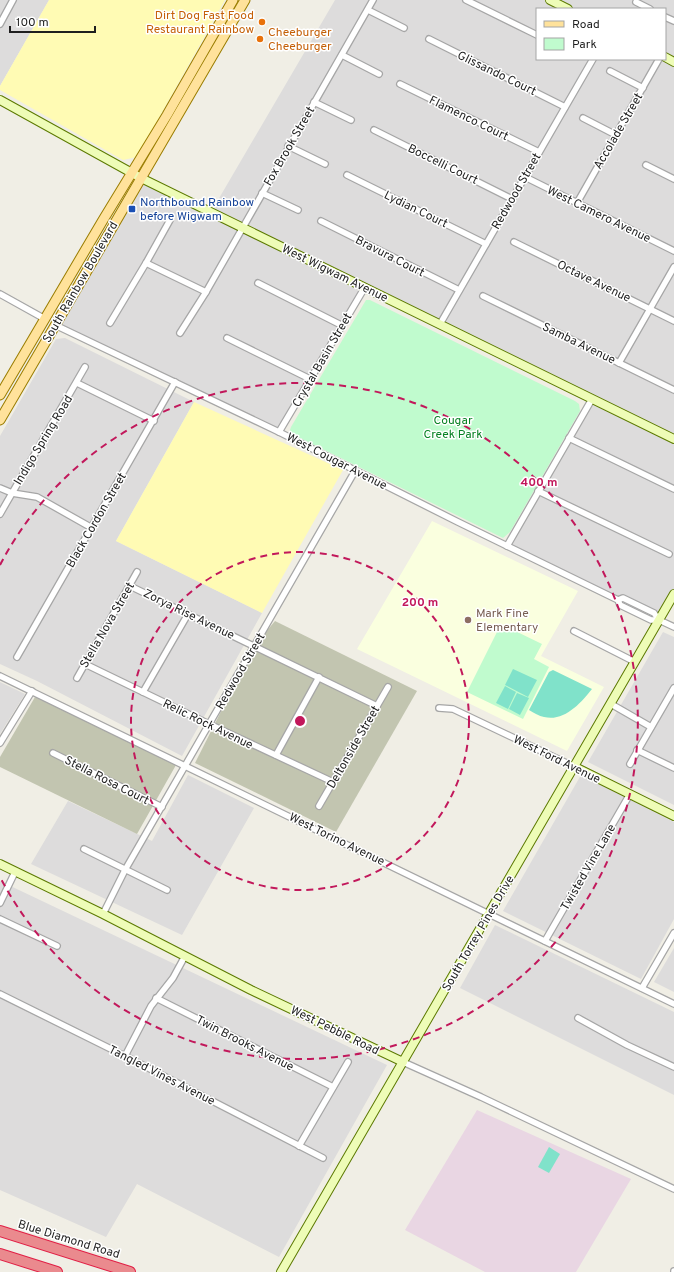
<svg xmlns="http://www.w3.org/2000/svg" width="674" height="1272" font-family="Overpass,sans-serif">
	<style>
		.residential { fill: #dddcdc }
		.industrial { fill: #e9d6e3 }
		.education { fill: #faffdf }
		.construction { fill: #c2c5b0 }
		.sand { fill: #fffbb4 }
		.park { fill: #c0fbce }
		.pitch { fill: #80e2ca }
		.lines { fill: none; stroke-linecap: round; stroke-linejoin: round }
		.street-casing { stroke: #a6a6a6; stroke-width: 8 }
		.secondary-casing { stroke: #5c7a01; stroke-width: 10 }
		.primary-casing { stroke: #9a7d00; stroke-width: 11 }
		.highway-casing { stroke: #e11f45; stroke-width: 12 }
		.street { stroke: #fff; stroke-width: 5.5 }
		.secondary { stroke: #eefcb7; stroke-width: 8 }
		.primary { stroke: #ffe29b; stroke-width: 9 }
		.highway { stroke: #ea8a8e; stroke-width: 10 }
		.ring { fill: none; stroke: #c2185b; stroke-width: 2; stroke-dasharray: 7 5 }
		.food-dot { fill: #e8710a; stroke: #fff; stroke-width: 1.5 }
		.transit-dot { fill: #1a4fb4; stroke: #fff; stroke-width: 1.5 }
		.education-dot { fill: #8d6e63; stroke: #fff; stroke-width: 1.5 }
		.labels { text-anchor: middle; stroke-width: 3; stroke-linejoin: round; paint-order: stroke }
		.food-label { font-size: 12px; fill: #c56008; stroke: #fff; text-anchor: end }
		.street-label { font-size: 12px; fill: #1f1f1f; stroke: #fff }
		.transit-label { font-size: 12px; fill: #164399; stroke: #fff; text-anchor: start }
		.park-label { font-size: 12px; fill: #088224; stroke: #fff }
		.education-label { font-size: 12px; fill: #785e54; stroke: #fff; text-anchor: start }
		.centre { fill: #c2185b; stroke: #fff; stroke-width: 2 }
		.ring-label { font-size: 12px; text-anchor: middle; font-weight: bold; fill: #c2185b; stroke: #fff; stroke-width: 3; stroke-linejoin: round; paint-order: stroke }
	</style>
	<rect width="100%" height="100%" fill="#f0eee5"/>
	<g class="residential">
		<path d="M0,0h49l-49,86z"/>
		<path d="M335,0h215l18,9h-31v50h128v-50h-95l-17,-9h121v595l-15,25 -152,-74 85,-147 -227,-112 -86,145 -224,-107 86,-147 70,34z"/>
		<path d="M65,338l129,64 -78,139 146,72 -80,143 -145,-75 -37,-17v-228l56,-97z"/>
		<path d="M663,632l11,5v168l-86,-43z"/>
		<path d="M0,682l25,12 -25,40z"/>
		<path d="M188,775l66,33 -72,127 -151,-71 37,-63 84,40z"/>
		<path d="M581,775l93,47v97l-33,60 -138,-68z"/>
		<path d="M0,881l387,184 -108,192 -142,-73 -31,53 -106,-47z"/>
		<path d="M495,925l179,87v83l-214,-107z"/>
		<path d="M674,948v44l-20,-10z"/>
	</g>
	<path class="industrial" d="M477,1110l154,69 -55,93h-91l-80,-42z"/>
	<path class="education" d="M432,521l146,70 -37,65 63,31 -37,64 -210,-102z"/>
	<g class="construction">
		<path d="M275,621l142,70 -81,141 -141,-69 59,-117z"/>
		<path d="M35,697l141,68 -39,69 -137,-67v-10z"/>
	</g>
	<g class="sand">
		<path d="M49,0h176l-88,157 -14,3 -123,-70v-4z"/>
		<path d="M194,402l149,68 -81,143 -146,-72z"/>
	</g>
	<g class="park">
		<path d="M366,300h4l205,101 4,3 1,7 -70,121 -7,6 -211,-104 -2,-4 1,-3z"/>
		<path d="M509,628l33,16 -8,15 15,8 -26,52 -56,-27 31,-62 4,2z"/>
	</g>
	<g class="pitch">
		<path d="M513,669l24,11 -9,17 -23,-12z"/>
		<path d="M553,670l39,19c-11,14 -28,33 -48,28 -5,-1 -10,-4 -15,-7l20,-38z"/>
		<path d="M505,686l11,6 -8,17 -12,-6z"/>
		<path d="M517,693l12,5 -9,17 -11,-6z"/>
		<path d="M549,1147l11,7 -11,19 -11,-6z"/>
	</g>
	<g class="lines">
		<g class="street-casing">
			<g id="street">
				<path d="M466,0l71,35"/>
				<path d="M636,2l14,7"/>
				<path d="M368,10l36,18"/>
				<path d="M665,17l9,4"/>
				<path d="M0,24l13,-24"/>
				<path d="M429,39l136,68"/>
				<path d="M342,55l37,19"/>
				<path d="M610,71l33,17"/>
				<path d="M400,84l139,68"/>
				<path d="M314,102l37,18"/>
				<path d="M583,118l33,17"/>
				<path d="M374,130l138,69"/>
				<path d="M288,146l37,18"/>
				<path d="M646,165l28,14"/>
				<path d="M347,175l139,69"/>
				<path d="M525,177l149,74"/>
				<path d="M262,193l36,17"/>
				<path d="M577,203l82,-144"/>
				<path d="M321,221l138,69"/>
				<path d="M514,242l160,79"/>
				<path d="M146,263l60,29"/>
				<path d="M258,283l83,42"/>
				<path d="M0,294l45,25"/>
				<path d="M483,296l191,94"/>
				<path d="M110,323l36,-60 24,-43"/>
				<path d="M440,324l153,-265"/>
				<path d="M55,325l224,107 179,90 160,78 2,5 31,15h8l15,7"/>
				<path d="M180,333l26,-41 167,-292"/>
				<path d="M227,338l83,41"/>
				<path d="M619,363l55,-96"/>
				<path d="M77,383l77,38"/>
				<path d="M279,432l86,-145"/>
				<path d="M569,438l105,51"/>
				<path d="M0,488l12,5 25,4 55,31"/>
				<path d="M538,491l131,63"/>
				<path d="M0,514l85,-147"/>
				<path d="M507,546l85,-147"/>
				<path d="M130,586l247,120"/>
				<path d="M618,600l5,-2 31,15 5,7"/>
				<path d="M574,631l61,31"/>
				<path d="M17,657l158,-275"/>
				<path d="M85,664l124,60 124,58"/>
				<path d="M0,676l674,328"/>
				<path d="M77,678l60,-106"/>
				<path d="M143,692l45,-78"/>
				<path d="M611,704l40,23"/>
				<path d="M439,708l14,1 122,58"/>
				<path d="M0,743l32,-52"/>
				<path d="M637,750l37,18"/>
				<path d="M53,753l109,54"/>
				<path d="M276,755l43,-78"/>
				<path d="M630,764l44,-76"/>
				<path d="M319,806l69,-119"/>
				<path d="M84,849l83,41"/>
				<path d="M0,903l15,-31"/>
				<path d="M103,914l22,-44 230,-399"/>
				<path d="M0,919l57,27"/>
				<path d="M545,941l85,-147"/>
				<path d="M642,988l32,-55"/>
				<path d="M0,994l125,62 198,102"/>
				<path d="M156,998l177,89"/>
				<path d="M578,1018l49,27 47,22"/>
				<path d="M125,1056l26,-50 22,-28 12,-22"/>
				<path d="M403,1062l78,35 193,92"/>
				<path d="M299,1146l49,-84"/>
				<path d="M674,1272v-1"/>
			</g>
		</g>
		<g class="secondary-casing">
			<g id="secondary">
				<path d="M550,0l18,9"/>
				<path d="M665,57l9,5"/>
				<path d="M0,100l141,78 533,261"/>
				<path d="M575,767l99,49"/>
				<path d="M0,864l103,50 148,76 152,72"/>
				<path d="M281,1272l393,-678"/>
			</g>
		</g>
		<g class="primary-casing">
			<g id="primary">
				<path d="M0,395l103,-175 64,-105 66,-115"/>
				<path d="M0,420l245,-420"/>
			</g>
		</g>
		<g class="highway-casing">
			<g id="highway">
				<path d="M0,1231l130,41"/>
				<path d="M0,1254l57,18"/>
			</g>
		</g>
		<use href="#street" class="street"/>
		<use href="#secondary" class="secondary"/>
		<use href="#primary" class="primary"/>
		<use href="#highway" class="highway"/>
	</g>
	<g class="ring">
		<circle cx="300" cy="721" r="169"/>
		<path d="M0 565A338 338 0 1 1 0 877"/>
	</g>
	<g class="food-dot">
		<circle cx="262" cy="22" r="4"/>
		<circle cx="260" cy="39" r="4"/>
	</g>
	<rect class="transit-dot" x="128" y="205" width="8" height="8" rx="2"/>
	<circle class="education-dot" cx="468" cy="620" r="4"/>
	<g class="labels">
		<g class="food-label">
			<text x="254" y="19">Dirt Dog Fast Food<tspan x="254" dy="14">Restaurant Rainbow</tspan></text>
			<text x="268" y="36" text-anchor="start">Cheeburger<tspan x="268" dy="14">Cheeburger</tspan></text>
		</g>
		<g class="street-label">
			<text transform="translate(497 73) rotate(26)" y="4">Glissando Court</text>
			<text transform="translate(469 118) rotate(26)" y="4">Flamenco Court</text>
			<text transform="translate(618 131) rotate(-60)" y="4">Accolade Street</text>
			<text transform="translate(289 146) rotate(-60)" y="4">Fox Brook Street</text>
			<text transform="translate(443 164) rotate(26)" y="4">Boccelli Court</text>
			<text transform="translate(516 191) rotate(-60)" y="4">Redwood Street</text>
			<text transform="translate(416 209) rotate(26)" y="4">Lydian Court</text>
			<text transform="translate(599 214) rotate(26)" y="4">West Camero Avenue</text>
			<text transform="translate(390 256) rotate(27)" y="4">Bravura Court</text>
			<text transform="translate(335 273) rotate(26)" y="4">West Wigwam Avenue</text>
			<text transform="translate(594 281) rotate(26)" y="4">Octave Avenue</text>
			<text transform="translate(80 282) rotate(-60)" y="4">South Rainbow Boulevard</text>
			<text transform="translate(579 343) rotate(26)" y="4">Samba Avenue</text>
			<text transform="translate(322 360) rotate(-60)" y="4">Crystal Basin Street</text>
			<text transform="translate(43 440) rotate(-59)" y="4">Indigo Spring Road</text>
			<text transform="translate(337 461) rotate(27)" y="4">West Cougar Avenue</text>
			<text transform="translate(96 520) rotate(-60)" y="4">Black Cordon Street</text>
			<text transform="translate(189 614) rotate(26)" y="4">Zorya Rise Avenue</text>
			<text transform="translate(107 625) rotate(-60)" y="4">Stella Nova Street</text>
			<text transform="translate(240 671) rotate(-60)" y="4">Redwood Street</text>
			<text transform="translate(208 724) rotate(26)" y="4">Relic Rock Avenue</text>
			<text transform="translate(353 747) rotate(-60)" y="4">Deltonside Street</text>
			<text transform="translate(557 759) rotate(26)" y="4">West Ford Avenue</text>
			<text transform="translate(107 780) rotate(27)" y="4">Stella Rosa Court</text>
			<text transform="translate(337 839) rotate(26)" y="4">West Torino Avenue</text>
			<text transform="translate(588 867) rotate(-60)" y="4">Twisted Vine Lane</text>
			<text transform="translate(478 933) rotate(-60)" y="4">South Torrey Pines Drive</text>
			<text transform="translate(335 1030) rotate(26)" y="4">West Pebble Road</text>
			<text transform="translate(245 1043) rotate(27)" y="4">Twin Brooks Avenue</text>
			<text transform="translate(162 1075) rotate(27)" y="4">Tangled Vines Avenue</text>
			<text transform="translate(69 1239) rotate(17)" y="4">Blue Diamond Road</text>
		</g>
		<g class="transit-label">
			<text x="140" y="206">Northbound Rainbow<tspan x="140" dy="14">before Wigwam</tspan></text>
		</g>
		<g class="park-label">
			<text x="453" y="424">Cougar<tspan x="453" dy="14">Creek Park</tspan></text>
		</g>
		<g class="education-label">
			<text x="476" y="617">Mark Fine<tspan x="476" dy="14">Elementary</tspan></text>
		</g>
	</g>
	<circle cx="300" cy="721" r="6" class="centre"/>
	<g class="ring-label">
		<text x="539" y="486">400 m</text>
		<text x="420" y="606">200 m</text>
	</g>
	<rect x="536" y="8" width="130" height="52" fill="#ffffff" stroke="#a5a5a5"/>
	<rect x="544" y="21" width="20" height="6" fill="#ffe29b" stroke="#a5a5a5"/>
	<text x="572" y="28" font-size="12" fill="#1f1f1f">Road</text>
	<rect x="544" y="38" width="20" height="12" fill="#c0fbce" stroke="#a5a5a5"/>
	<text x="572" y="48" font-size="12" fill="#1f1f1f">Park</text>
	<path d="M10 26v6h85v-6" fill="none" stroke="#1f1f1f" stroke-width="2"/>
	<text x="16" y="26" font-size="12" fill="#1f1f1f" stroke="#ffffff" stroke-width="3" paint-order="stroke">100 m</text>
</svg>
